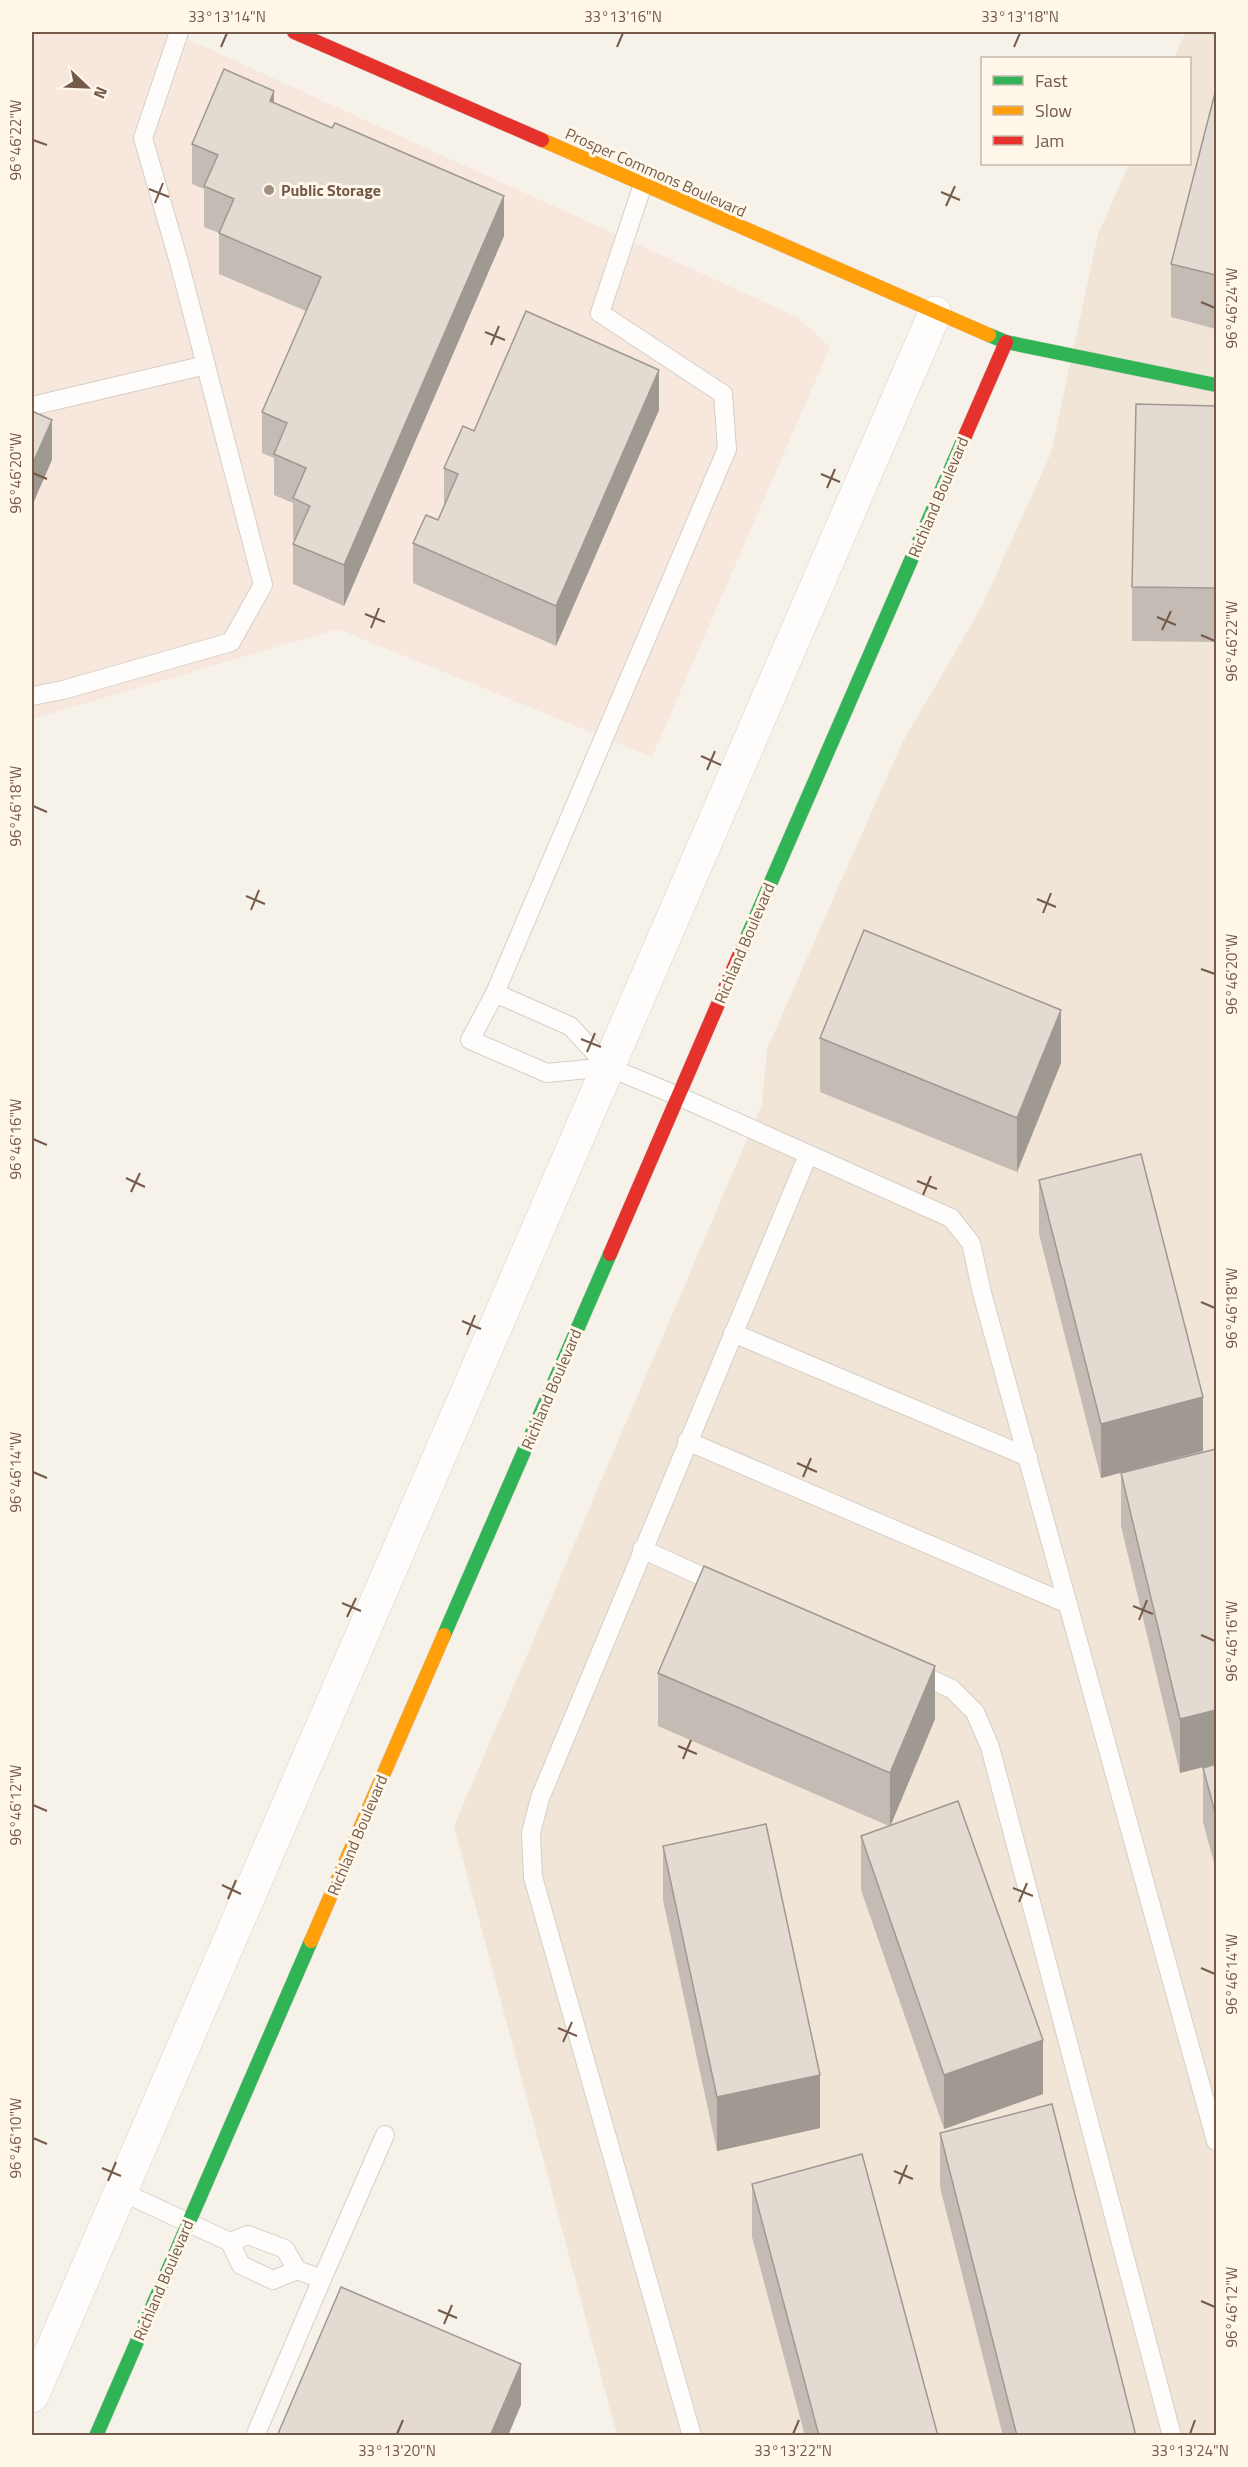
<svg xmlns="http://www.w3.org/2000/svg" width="1248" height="2467" font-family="'Titillium Web',sans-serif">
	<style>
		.residential { fill: #f0e5d7 }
		.commercial { fill: #f7e7dd }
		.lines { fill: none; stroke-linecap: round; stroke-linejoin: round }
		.lane-casing { stroke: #d5cfc8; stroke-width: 20 }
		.street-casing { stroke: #d5cfc8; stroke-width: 34 }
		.fast-casing { stroke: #d6cec6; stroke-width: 15 }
		.slow-casing { stroke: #d6cec6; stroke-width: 15 }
		.jam-casing { stroke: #d6cec6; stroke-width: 15 }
		.lane { stroke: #fefdfc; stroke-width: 18 }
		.street { stroke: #fefdfc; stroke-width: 33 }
		.fast { stroke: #30b455; stroke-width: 14 }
		.slow { stroke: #ff9f0a; stroke-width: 14 }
		.jam { stroke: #e5322d; stroke-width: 14 }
		.wall { fill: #c3bbb4 }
		.shaded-wall { fill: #9f9992 }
		.building { fill: #e3dad1; stroke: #9f9992; stroke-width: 1.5 }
		.ticks { fill: none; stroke: #755a49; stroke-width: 2 }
		.poi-dot { fill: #a28f81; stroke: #fff7ea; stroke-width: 2 }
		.labels { text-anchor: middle; stroke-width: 6; stroke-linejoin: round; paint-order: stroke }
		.street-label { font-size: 16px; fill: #755a49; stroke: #fff7ea }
		.poi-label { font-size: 16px; font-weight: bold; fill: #755a49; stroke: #fff7ea; text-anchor: start }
		.neatline { fill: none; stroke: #755a49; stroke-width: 2 }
		.ticks-label { font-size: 15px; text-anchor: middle; fill: #755a49 }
	</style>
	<rect width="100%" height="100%" fill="#f6f2ea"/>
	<path class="residential" d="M1186,32h30v2403h-599l-163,-609 308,-722 5,-55 135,-306 79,-135 70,-155 47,-219 31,-70h61v-106h-16z"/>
	<path class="commercial" d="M32,32h140l625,285 33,30 -178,410 -314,-128 -306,90z"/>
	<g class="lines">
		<g class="lane-casing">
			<g id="lane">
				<path d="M32,406l174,-41"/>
				<path d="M32,696l31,-6 168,-48 32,-57 -84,-323 -36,-124 36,-106"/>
				<path d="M495,993l75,33 38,41 70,29 273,122 20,25 11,50 234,848"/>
				<path d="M608,1067l-61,6 -77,-33 25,-47 232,-544 -4,-55 -123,-81 43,-129"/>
				<path d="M733,1333l295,124"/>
				<path d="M687,1441l381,163"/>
				<path d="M642,1549l81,37"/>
				<path d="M915,1672l37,17 23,23 15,35 182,689"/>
				<path d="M120,2191l110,51"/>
				<path d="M322,2279l63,-144"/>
				<path d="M255,2436l67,-157 -25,-9 -12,-21 -37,-14 -18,7 11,23 32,15 24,-10"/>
				<path d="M692,2436l-159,-559 -2,-44 9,-35 268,-643"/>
			</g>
		</g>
		<g class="street-casing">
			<path id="street" d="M32,2396l903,-2083"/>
		</g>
		<g class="fast-casing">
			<g id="fast">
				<path d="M989,335l17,7 210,43"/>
				<path d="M744,944l221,-508"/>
				<path d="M444,1635l166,-381"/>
				<path d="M96,2436l215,-495"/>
			</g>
		</g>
		<g class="slow-casing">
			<g id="slow">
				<path d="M542,140l447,195"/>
				<path d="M311,1941l133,-306"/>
			</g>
		</g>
		<g class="jam-casing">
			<g id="jam">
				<path d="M294,32l248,108"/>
				<path d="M965,436l41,-94"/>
				<path d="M610,1254l134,-310"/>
			</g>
		</g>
		<use href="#lane" class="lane"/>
		<use href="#street" class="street"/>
		<use href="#fast" class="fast"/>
		<use href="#slow" class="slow"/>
		<use href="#jam" class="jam"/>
	</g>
	<g class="wall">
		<path d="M1216,89v240l-45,-12v-53z"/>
		<path d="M274,103l230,133 -160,370 -51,-22v-40l2,-4 -2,-1v-36l-19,-8v-37l-12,-5v-41l44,-101 -87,-37v-41l-15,-6v-38l-12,-5v-40z"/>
		<path d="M1216,406v236l-84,-1v-54z"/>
		<path d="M659,410l-103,236 -143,-63v-40l25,-23 6,-14v-38l30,-37z"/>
		<path d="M820,1038l241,25 -44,109 -197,-80z"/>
		<path d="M1039,1180l164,271 -102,27 -62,-244z"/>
		<path d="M1216,1449l-36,324 -59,-247v-53z"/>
		<path d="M658,1673l277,46 -45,107 153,268 -99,35 -83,-239v-54l28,-10 -231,-100z"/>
		<path d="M1216,1764v106l-13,-48v-54z"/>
		<path d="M663,1846l157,282 -103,23 -54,-251z"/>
		<path d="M940,2133l196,303h-133l-63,-249z"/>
		<path d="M752,2184l186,252h-133l-53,-199z"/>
	</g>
	<g class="shaded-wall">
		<path d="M274,91v40l-4,-30z"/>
		<path d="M504,196v40l-160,370v-41z"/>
		<path d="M659,370v40l-103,236v-40z"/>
		<path d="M52,420v40l-20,46v-41z"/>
		<path d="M1061,1010v53l-44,109v-54z"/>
		<path d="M1203,1397v54l-102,27v-54z"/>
		<path d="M935,1666v53l-45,108v-54z"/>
		<path d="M1216,1710v54l-36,9v-54z"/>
		<path d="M1043,2040v54l-99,35v-54z"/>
		<path d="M820,2075v53l-103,23v-54z"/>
		<path d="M521,2364v41l-13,31h-18z"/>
	</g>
	<g class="building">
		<path d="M224,69l50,22 -4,10 62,27 3,-5 169,73 -160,369 -51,-21 17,-38 -17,-8 13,-30 -32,-14 13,-31 -25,-11 59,-135 -102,-44 15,-34 -30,-13 14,-31 -26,-11z"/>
		<path d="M1216,89v186l-45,-11z"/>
		<path d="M526,311l133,59 -103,236 -143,-63 13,-28 12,5 20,-46 -14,-6 19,-42 11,5z"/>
		<path d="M1136,404l80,2v182l-84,-1z"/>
		<path d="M32,411l20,9 -20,45z"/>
		<path d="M864,930l197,80 -44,108 -197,-80z"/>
		<path d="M1141,1154l62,243 -102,27 -62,-244z"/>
		<path d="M1216,1449v261l-36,9 -59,-246z"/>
		<path d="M704,1566l231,100 -45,107 -232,-100z"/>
		<path d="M1216,1764v52l-13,-48z"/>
		<path d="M958,1801l85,239 -99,35 -83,-239z"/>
		<path d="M766,1824l54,251 -103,22 -54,-251z"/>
		<path d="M1052,2104l84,332h-119l-77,-303z"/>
		<path d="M862,2154l76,282h-119l-67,-252z"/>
		<path d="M341,2287l180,77 -31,72h-213z"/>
	</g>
	<path class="ticks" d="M221,47l6,-14M617,47l6,-14M1014,47l6,-14M33,140l14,5M149,189l20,8M941,192l19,8M155,203l8,-20M946,206l9,-20M1201,302l14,6M485,332l20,8M491,345l8,-19M33,473l14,6M821,474l19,8M827,488l8,-19M365,614l20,8M1157,617l19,8M371,628l8,-20M1162,630l9,-19M1201,635l14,6M701,756l20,9M707,770l8,-19M33,806l14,6M246,896l19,8M1037,899l19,8M251,910l8,-20M1043,913l8,-20M1201,969l14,5M581,1039l20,8M587,1052l8,-19M33,1139l14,6M126,1178l19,9M917,1181l20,8M131,1192l9,-19M923,1195l8,-19M1201,1302l14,6M462,1321l19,8M467,1335l8,-20M797,1463l20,9M33,1472l14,6M803,1477l8,-19M342,1603l19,8M1133,1606l20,8M347,1617l9,-19M1139,1620l8,-20M1201,1635l14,6M678,1746l19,8M683,1759l8,-19M33,1805l14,6M222,1885l19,9M1013,1888l20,8M228,1899l8,-19M1019,1902l8,-19M1201,1968l14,6M558,2028l19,8M563,2042l9,-20M33,2138l14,6M102,2168l19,8M894,2171l19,8M108,2181l8,-19M899,2184l8,-19M1201,2301l14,6M438,2310l19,8M444,2324l8,-19M397,2434l6,-14M793,2434l6,-14M1190,2434l5,-14"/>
	<circle class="poi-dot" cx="269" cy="190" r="6"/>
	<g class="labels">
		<g class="street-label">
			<text transform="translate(656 172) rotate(24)" y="6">Prosper Commons Boulevard</text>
			<text transform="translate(938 497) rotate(-67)" y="6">Richland Boulevard</text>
			<text transform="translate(744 943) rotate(-67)" y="6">Richland Boulevard</text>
			<text transform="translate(551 1389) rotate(-67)" y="6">Richland Boulevard</text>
			<text transform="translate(357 1835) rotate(-67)" y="6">Richland Boulevard</text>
			<text transform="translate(163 2280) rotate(-67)" y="6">Richland Boulevard</text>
		</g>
		<g class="poi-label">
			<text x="281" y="196">Public Storage</text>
		</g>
	</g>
	<rect width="1248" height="2467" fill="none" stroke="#fff7ea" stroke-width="66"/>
	<rect x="981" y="57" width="210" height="108" fill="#fff7ea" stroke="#c8b8aa" stroke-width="1.5"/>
	<rect x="993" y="76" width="30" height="9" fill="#30b455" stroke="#c8b8aa" stroke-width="1.5"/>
	<text x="1035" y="87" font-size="18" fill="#755a49">Fast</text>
	<rect x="993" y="106" width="30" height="9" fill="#ff9f0a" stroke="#c8b8aa" stroke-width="1.5"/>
	<text x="1035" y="117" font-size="18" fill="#755a49">Slow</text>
	<rect x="993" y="136" width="30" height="9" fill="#e5322d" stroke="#c8b8aa" stroke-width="1.5"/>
	<text x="1035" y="147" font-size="18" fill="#755a49">Jam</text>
	<g transform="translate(87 87) rotate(113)" stroke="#fff7ea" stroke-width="4.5" paint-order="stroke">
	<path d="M0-4.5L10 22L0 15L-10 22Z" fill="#755a49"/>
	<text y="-9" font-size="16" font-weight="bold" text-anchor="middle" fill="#755a49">N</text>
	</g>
	<rect x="33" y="33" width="1182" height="2401" class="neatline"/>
	<g class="ticks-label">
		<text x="227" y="22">33°13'14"N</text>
		<text x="623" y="22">33°13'16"N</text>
		<text x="1020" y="22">33°13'18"N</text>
		<text transform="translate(16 140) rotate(-90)" y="5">96°46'22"W</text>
		<text transform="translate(1232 308) rotate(-90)" y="5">96°46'24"W</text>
		<text transform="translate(16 473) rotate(-90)" y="5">96°46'20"W</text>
		<text transform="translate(1232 641) rotate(-90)" y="5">96°46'22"W</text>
		<text transform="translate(16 806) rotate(-90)" y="5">96°46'18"W</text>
		<text transform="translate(1232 974) rotate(-90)" y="5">96°46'20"W</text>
		<text transform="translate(16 1139) rotate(-90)" y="5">96°46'16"W</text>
		<text transform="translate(1232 1308) rotate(-90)" y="5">96°46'18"W</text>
		<text transform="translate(16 1472) rotate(-90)" y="5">96°46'14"W</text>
		<text transform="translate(1232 1641) rotate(-90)" y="5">96°46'16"W</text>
		<text transform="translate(16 1805) rotate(-90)" y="5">96°46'12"W</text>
		<text transform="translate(1232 1974) rotate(-90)" y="5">96°46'14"W</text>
		<text transform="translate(16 2138) rotate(-90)" y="5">96°46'10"W</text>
		<text transform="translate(1232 2307) rotate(-90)" y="5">96°46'12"W</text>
		<text x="397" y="2456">33°13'20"N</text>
		<text x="793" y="2456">33°13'22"N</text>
		<text x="1190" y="2456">33°13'24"N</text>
	</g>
</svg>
